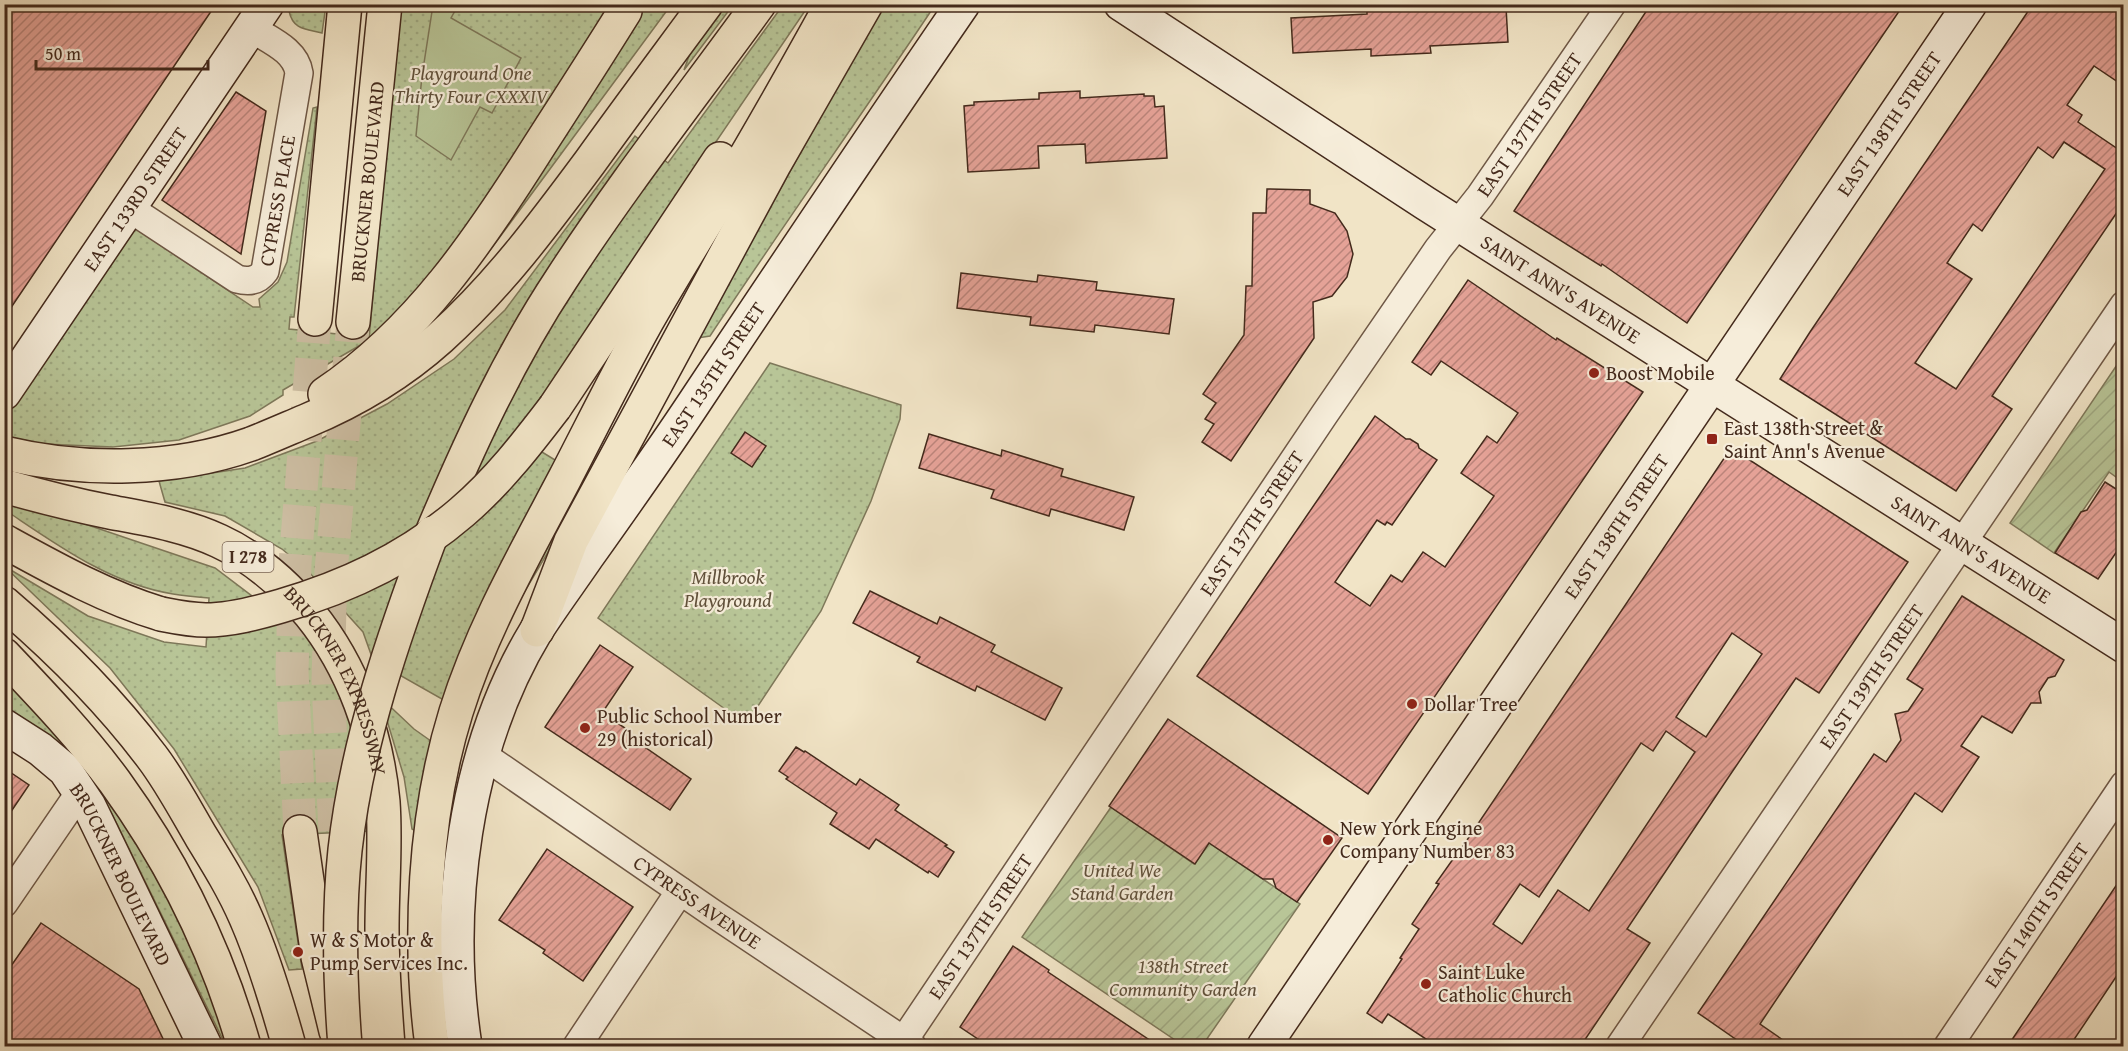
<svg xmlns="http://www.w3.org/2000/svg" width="2128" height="1051" font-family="'Gentium Book Plus',serif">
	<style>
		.grass { fill: url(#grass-dots); stroke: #7e785a; stroke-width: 1.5 }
		.garden { fill: url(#garden-furrows); stroke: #7e785a; stroke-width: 1.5 }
		.pitch { fill: #b8c597; stroke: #7e785a; stroke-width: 1.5 }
		.building { fill: url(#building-hatch); stroke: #442a1c; stroke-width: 1.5; fill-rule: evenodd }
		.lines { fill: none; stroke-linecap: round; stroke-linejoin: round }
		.primary-tunnel { stroke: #cebfa4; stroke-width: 33; stroke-dasharray: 33 16; stroke-linecap: butt }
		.street-casing { stroke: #6f5846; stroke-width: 30 }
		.secondary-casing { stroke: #442a1c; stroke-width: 36 }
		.primary-casing { stroke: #442a1c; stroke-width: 36 }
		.highway-casing { stroke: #442a1c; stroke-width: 36 }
		.street { stroke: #f6edda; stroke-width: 27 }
		.secondary { stroke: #f6edda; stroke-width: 33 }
		.primary { stroke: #f1e4c6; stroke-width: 33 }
		.highway { stroke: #f1e4c6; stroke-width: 33 }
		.highway-bridge-casing { stroke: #442a1c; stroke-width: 36; stroke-linecap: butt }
		.highway-bridge { stroke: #f1e4c6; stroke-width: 33 }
		.poi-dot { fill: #8f2418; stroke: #f6edda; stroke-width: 2 }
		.labels { text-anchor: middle; stroke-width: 4.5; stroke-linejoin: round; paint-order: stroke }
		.shield { fill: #f6edda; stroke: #796455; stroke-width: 1.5 }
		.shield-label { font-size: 18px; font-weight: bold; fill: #442a1c }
		.park-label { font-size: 20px; font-style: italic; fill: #61513b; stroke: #f6edda }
		.street-label { font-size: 20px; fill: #442a1c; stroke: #f6edda }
		.poi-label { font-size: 20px; fill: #442a1c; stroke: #f6edda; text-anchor: start }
	</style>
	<defs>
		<pattern id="grass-dots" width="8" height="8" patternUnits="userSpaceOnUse" patternTransform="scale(1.5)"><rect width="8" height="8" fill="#b8c597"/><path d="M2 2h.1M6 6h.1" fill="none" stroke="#9fa982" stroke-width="1.8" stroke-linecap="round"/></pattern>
		<pattern id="garden-furrows" width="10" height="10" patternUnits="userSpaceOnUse" patternTransform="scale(1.5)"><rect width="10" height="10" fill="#b8c597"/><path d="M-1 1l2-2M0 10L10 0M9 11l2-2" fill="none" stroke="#9fa982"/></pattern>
		<pattern id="building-hatch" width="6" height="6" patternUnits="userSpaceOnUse" patternTransform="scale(1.5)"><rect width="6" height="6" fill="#e5a297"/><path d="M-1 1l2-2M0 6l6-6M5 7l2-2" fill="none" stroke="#bb847a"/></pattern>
	</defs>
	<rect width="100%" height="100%" fill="#f1e4c6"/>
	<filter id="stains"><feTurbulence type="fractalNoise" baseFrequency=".00333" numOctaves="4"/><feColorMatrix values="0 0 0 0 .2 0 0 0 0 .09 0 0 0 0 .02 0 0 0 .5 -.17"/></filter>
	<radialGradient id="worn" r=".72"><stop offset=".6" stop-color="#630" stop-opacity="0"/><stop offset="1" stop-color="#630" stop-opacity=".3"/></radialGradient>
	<g class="grass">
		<path d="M598,4l13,8 -156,247 -86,80 30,-334z"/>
		<path d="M293,5h33l-4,28c-16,-4 -29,-3 -33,-22z"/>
		<path d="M646,5h25l-169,229 -15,20 -7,1 120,-179z"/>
		<path d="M726,5h7l-49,65 6,-17z"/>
		<path d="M783,5h26l-240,353 -55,77 41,25 37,18 -136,229 -83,-47 -10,-28 -55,-61 -26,-22 -57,-33 -60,-14 -6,-21 86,-13 72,-27 70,-37 67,-45 51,-49 130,-174 33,27z"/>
		<path d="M883,5h52c-74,111 -151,219 -225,331l-13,2z"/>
		<path d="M317,107l-23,210h-4l-1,12 68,7 7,7 -81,47v5l-33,21 -71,24 -66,7 -69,-3 -36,-7 1,-2 -4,-2v-16l128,-190 120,80h7l-1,-8 19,-17 9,-20 26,-154z"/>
		<path d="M770,363l131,42 -1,14 -29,82 -50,110 -75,113 -148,-106z"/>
		<path d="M5,497l210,71 94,71 33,53 31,89 -1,50 -90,4 20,134 -13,1 -31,-83 -84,-138 -64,-81 -106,-102 84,50 76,26 42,5 3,-49c-12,-1 -24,-2 -36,-4 -63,-10 -117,-50 -168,-84z"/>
		<path d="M4,666l136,164 100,216h-14l-114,-232 -40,-63 -67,-45z"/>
		<path d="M380,697l34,32 31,22 -24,83 -9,-5 -8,-52z"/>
	</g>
	<g class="garden">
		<path d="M2123,356v126l-14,-10 -55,81 -44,-30z"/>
		<path d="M1111,807l83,57 15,-21 91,61 -98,142h-18l-162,-109z"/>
	</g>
	<path class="pitch" d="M433,5h16l7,4 -5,9 70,40 -29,55 -12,-6 -29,53 -35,-24 6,-60z"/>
	<g class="building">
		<path d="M4,4h212l-212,314z"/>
		<path d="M1429,4l1,7 76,-4 2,35 -78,4 1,7 -60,3v-7l-78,4 -2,-35 76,-4v-6z"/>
		<path d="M1651,4h253l-217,319 -85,-59 -1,2 -87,-55z"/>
		<path d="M2033,4h91v82l-30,-20 -27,39 15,10 -4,7 40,27 6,-7v60l-132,194 20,13 -56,82 -176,-112 30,-47zM2064,142l41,27 -149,220 -41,-26 57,-84 -25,-16 26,-39 9,7 56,-84 15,11z"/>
		<path d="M1080,91v7l64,-4v2h10l1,11 9,-1 3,52 -81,5 -1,-19 -47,2 1,22 -71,4 -4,-66 10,-1v-3l65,-3v-6z"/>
		<path d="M236,92l30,19 -25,143 -79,-54z"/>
		<path d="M1267,189l43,1v14l25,9 12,18 6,23 -6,23 -15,19 -19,6 1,36 -83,123 -29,-19 12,-18 -9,-5 11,-16 -13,-9 41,-59 2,-49h6l1,-73h13z"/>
		<path d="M961,273l76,9 1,-7 59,7 -1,8 78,9 -5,35 -74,-9 -1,7 -64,-7 1,-8 -74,-9z"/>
		<path d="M1468,280l88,60 1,-2 86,54 -275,402 -171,-118 178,-260 31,23h4l8,5 1,4 18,12 -45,65 -5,-3 -2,3 -8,-5 -42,62 35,24 21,-31 11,7 21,-30 22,15 49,-71 -33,-23 26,-37 10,7 21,-30 -77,-52 -10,14 -19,-13z"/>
		<path d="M745,432l21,14 -14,21 -21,-14z"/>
		<path d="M929,434l72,22 1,-6 61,19 -2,7 73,21 -10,33 -73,-21 -2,7 -58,-18 3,-8 -75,-22z"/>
		<path d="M1731,448l177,114 -89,131 -23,-15 -66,97 -103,154 23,14 -70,104h-142l-50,-33 -6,9 -15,-10 35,-54 -2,-1 19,-29 -7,-5 27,-40 -3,-1 22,-31h1zM1732,633l30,21 -56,83 -30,-20zM1666,731l29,21 -106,159 -31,-21 -36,54 -29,-20 27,-40 19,13 102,-154 12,8z"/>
		<path d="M2105,482l19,12v47l-26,38 -43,-26 26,-41 6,-2z"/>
		<path d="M870,591l67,33 3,-7 55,28 -4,7 71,36 -17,32 -68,-34 -2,5 -58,-29 3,-5 -67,-34z"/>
		<path d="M1962,596l102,64 -9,16 -7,2 -9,14 2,11h-10l-19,30 -30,-17 -21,30 18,11 -37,55 -27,-19 -155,231 33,23h-46l-49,-34 176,-259 12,8 15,-22 -6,-26 13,-3 15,-22 -16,-10z"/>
		<path d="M600,645l33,22 -31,46 23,15 -2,4 68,47 -21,31 -125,-83z"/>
		<path d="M1168,719l174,119 -45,64 -21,-14 -3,-9h-10l-54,-36 -14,21 -86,-58z"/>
		<path d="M796,747l8,5 1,-1 51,34 4,-6 39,26 -4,5 52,35 -2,1 9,6 -16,25 -9,-6 -1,2 -52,-34 -7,10 -39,-25 7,-11 -51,-34 2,-2 -9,-6z"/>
		<path d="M4,768l25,17 -25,37z"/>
		<path d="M547,849l86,58 -50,74 -40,-28 2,-3 -46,-30z"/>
		<path d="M2124,874v91l-55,82h-62z"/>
		<path d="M41,923l98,66 28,58h-163v-71z"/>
		<path d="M1013,946l36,24 -1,2 112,75h-170l-30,-20z"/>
	</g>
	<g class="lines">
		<g class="primary-tunnel">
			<path d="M335,831l-7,-150 3,-110 22,-249"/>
			<path d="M300,832l-8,-160 3,-109 20,-244"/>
		</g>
		<g class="street-casing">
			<g id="street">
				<path id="s1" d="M129,208l108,71c11,3 21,2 28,-8l34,-198c-3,-23 -30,-33 -48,-45"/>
				<path id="s2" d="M483,755l228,157 201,134"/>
				<path d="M4,903l76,-111"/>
				<path d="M577,1046l103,-155"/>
				<path id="s3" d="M900,1046l424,-631 114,-166 42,-53 132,-192"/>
				<path id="s4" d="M1620,1046l504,-741"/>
				<path id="s5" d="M1948,1046l176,-261"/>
			</g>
		</g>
		<g class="secondary-casing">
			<g id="secondary">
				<path id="s6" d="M1121,4l304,199 699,443"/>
				<path id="s7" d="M4,393l263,-389"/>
				<path id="s8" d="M4,726l36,23 25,21 24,36 116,240"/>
				<path id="s9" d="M465,1046c-21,-136 -1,-296 71,-415 16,-25 34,-49 51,-74 37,-52 74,-104 109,-157 88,-132 177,-265 267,-396"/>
				<path id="s10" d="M1264,1046l706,-1042"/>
			</g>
		</g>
		<g class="primary-casing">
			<g id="primary">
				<path d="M315,319l30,-315"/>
				<path id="s11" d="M353,322l32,-318"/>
				<path d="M300,832l18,125 18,74"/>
				<path d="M350,946l21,100"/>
			</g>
		</g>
		<g class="highway-casing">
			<g id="highway">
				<path d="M325,394c93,-62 156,-156 214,-248 29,-45 58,-90 86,-135"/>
				<path d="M555,407l165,-248"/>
				<path d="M4,453c79,19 171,18 247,-9 18,-7 36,-15 55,-23 48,-20 95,-48 134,-83 58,-52 104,-114 150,-176 38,-53 77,-105 116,-158"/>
				<path id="s12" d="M4,486c35,10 71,19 106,26 37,7 75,13 109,29 37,17 66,43 91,73 43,53 67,121 73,188 3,42 -1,85 -1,127 0,39 3,78 6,117"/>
				<path d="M432,533c37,-88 77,-175 130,-255 61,-94 131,-183 197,-274"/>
				<path d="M4,541c51,28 101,56 157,73"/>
				<path d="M4,603c55,47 105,97 148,154 19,25 34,54 50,81 16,26 32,52 44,80 18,41 31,85 43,128"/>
				<path d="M537,630l34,-89 204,-378 91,-159"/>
				<path d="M4,655c39,41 78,82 111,127 58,80 102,170 129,264"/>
				<path d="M432,1046c-14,-106 -8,-231 24,-334 26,-83 69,-158 109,-234 27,-52 53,-105 82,-157 33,-58 69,-114 103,-172 28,-48 55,-96 82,-145"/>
			</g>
		</g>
		<use href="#street" class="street"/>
		<use href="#secondary" class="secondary"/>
		<use href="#primary" class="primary"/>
		<use href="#highway" class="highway"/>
		<g class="highway-bridge-casing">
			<g id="highway-bridge">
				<path d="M161,614c15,3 29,6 45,6 25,0 51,-7 75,-14 66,-19 129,-49 181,-94 36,-31 64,-67 93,-105"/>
				<path d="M345,1046c-5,-64 -7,-131 0,-196 12,-109 49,-215 87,-317"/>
			</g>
		</g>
		<use href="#highway-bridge" class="highway-bridge"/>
	</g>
	<g class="poi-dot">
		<circle cx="1594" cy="373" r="6"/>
		<rect x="1706" y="433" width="12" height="12" rx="3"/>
		<circle cx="1412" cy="704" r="6"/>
		<circle cx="585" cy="728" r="6"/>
		<circle cx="1328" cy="840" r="6"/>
		<circle cx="298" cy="952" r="6"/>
		<circle cx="1426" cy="984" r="6"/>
	</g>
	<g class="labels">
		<rect class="shield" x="222.5" y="542" width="51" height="30" rx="4.5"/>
		<g class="shield-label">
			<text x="248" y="563">I 278</text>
		</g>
		<g class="park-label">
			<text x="471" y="80">Playground One<tspan x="471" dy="23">Thirty Four CXXXIV</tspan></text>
			<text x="728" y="584">Millbrook<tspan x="728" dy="23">Playground</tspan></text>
			<text x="1122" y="877">United We<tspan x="1122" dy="23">Stand Garden</tspan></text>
			<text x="1183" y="973">138th Street<tspan x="1183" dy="23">Community Garden</tspan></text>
		</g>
		<g class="street-label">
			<text dy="7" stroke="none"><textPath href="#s10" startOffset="1114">EAST 138TH STREET</textPath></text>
			<text dy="7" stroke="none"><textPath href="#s3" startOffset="1116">EAST 137TH STREET</textPath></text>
			<text dy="7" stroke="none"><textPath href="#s11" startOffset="141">BRUCKNER BOULEVARD</textPath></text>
			<text dy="7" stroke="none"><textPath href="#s7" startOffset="234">EAST 133RD STREET</textPath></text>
			<text dy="7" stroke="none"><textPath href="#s1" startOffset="232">CYPRESS PLACE</textPath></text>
			<text dy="7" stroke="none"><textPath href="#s6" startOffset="524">SAINT ANN'S AVENUE</textPath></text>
			<text dy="7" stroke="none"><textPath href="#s9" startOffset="741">EAST 135TH STREET</textPath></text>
			<text dy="7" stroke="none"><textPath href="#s3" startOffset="630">EAST 137TH STREET</textPath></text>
			<text dy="7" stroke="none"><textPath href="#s10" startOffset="628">EAST 138TH STREET</textPath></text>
			<text dy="7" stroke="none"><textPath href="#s6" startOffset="1010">SAINT ANN'S AVENUE</textPath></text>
			<text dy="7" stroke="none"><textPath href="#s4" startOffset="447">EAST 139TH STREET</textPath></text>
			<text dy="7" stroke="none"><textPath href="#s12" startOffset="412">BRUCKNER EXPRESSWAY</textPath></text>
			<text dy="7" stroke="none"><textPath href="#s8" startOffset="194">BRUCKNER BOULEVARD</textPath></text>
			<text dy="7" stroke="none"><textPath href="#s2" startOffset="260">CYPRESS AVENUE</textPath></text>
			<text dy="7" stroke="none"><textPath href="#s5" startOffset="158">EAST 140TH STREET</textPath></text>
			<text dy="7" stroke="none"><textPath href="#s3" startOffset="144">EAST 137TH STREET</textPath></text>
		</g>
		<g class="poi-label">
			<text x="1606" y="380">Boost Mobile</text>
			<text x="1724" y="435">East 138th Street &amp;<tspan x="1724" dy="23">Saint Ann's Avenue</tspan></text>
			<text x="1424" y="711">Dollar Tree</text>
			<text x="597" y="723">Public School Number<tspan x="597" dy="23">29 (historical)</tspan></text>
			<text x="1340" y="835">New York Engine<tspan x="1340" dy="23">Company Number 83</tspan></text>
			<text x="310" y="947">W &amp; S Motor &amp;<tspan x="310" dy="23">Pump Services Inc.</tspan></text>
			<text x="1438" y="979">Saint Luke<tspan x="1438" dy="23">Catholic Church</tspan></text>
		</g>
	</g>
	<rect width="2128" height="1051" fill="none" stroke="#f1e4c6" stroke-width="24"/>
	<rect x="6" y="6" width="2116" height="1039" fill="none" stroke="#442a1c" stroke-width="3"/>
	<rect x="12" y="12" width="2104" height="1027" fill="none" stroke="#442a1c" stroke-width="1.5"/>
	<path d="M36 60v9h172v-9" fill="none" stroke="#442a1c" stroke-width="3"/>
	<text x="45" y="60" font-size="18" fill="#442a1c" stroke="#f6edda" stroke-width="4.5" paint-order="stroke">50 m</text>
	<rect width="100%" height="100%" filter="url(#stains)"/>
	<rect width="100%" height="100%" fill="url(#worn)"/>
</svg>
